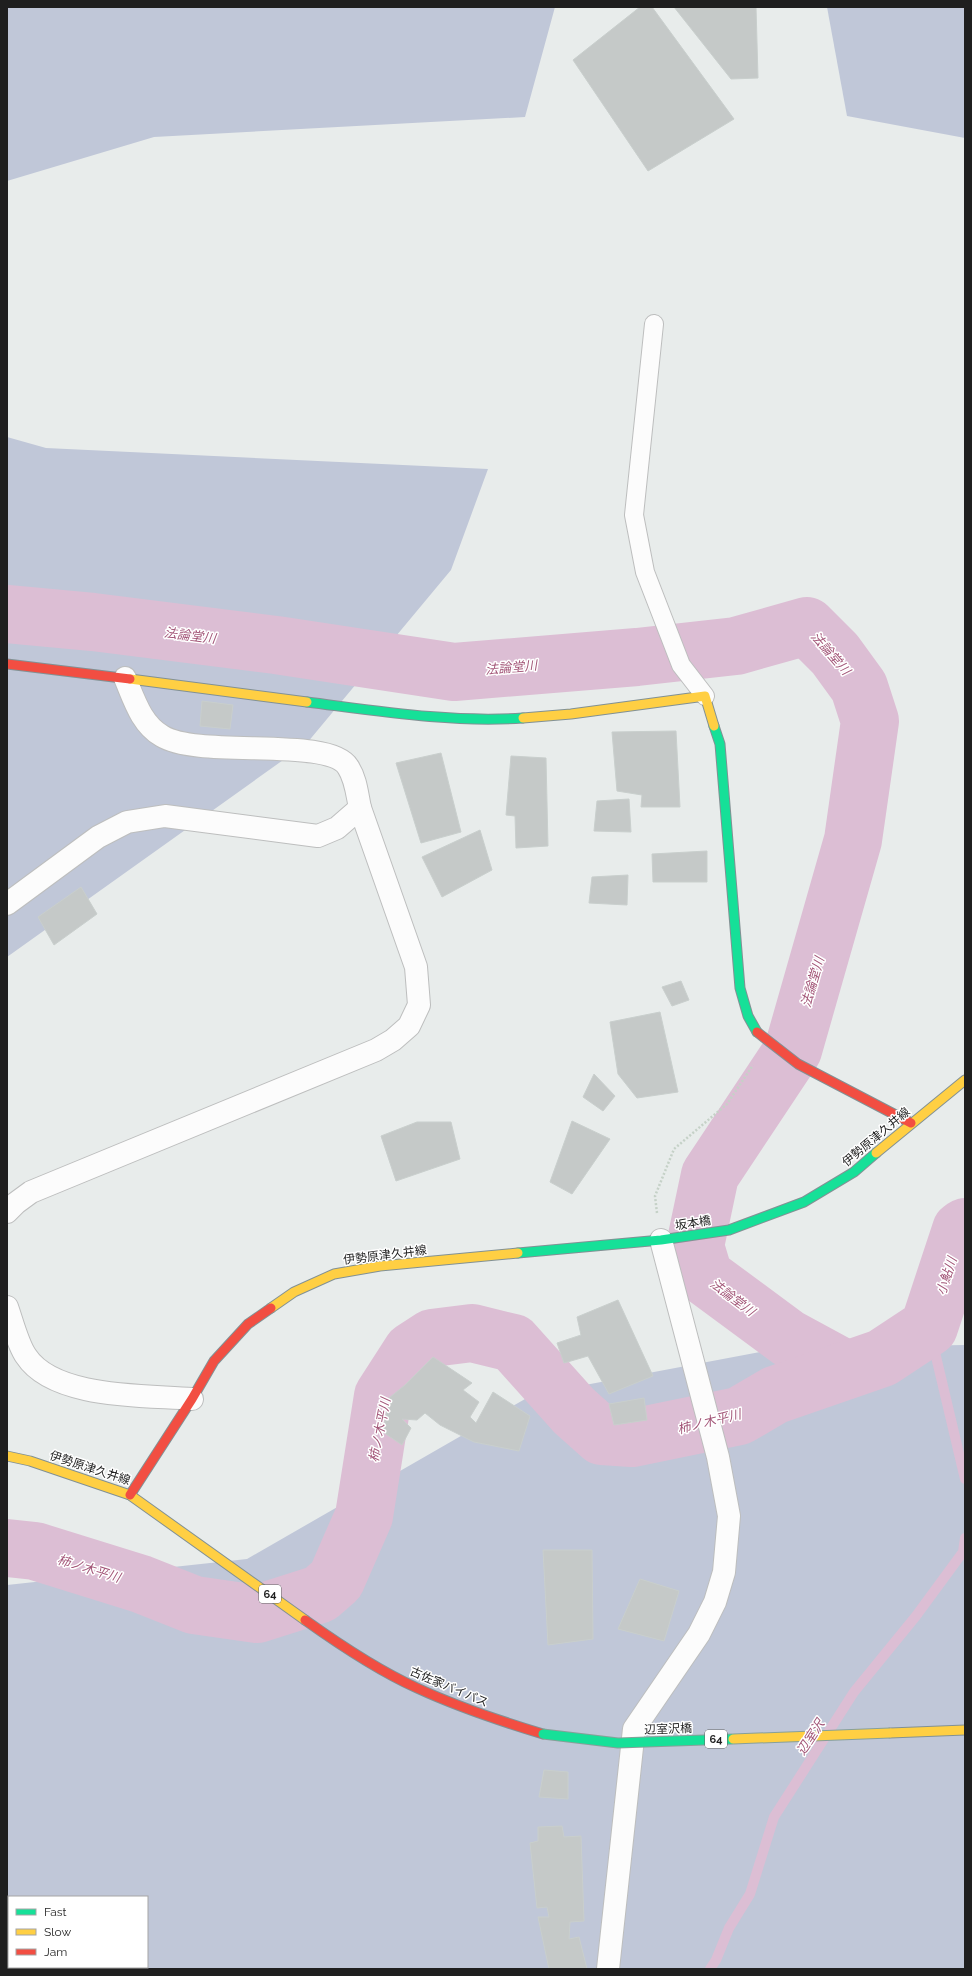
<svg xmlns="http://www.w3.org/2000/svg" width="972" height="1976" font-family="Raleway,'Noto Sans JP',sans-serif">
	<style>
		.forest { fill: #c0c7d8; fill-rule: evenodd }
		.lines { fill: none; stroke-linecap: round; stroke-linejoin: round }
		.stream { stroke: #dcbed4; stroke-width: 10 }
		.river { stroke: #dcbed4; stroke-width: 58 }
		.building { fill: #c5c9c8; stroke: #c9cfcd }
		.lane-casing { stroke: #bdbebe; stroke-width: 20 }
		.street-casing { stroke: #bdbebe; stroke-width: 24 }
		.fast-casing { stroke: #829194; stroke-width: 11 }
		.slow-casing { stroke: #829194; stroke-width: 11 }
		.jam-casing { stroke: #829194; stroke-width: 11 }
		.path { stroke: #c5d1c7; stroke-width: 2.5; stroke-dasharray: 2 2; stroke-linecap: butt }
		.lane { stroke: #fcfcfc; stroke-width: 18 }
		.street { stroke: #fcfcfc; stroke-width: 22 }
		.fast { stroke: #16e098; stroke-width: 9 }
		.slow { stroke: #ffcf43; stroke-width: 9 }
		.jam { stroke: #f24e42; stroke-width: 9 }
		.fast-bridge-casing { stroke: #87a099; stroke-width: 11; stroke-linecap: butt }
		.slow-bridge-casing { stroke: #87a099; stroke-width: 11; stroke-linecap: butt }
		.fast-bridge { stroke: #16e098; stroke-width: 9 }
		.slow-bridge { stroke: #ffcf43; stroke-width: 9 }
		.labels { text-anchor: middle; stroke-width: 3; stroke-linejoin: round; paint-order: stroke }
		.shield { fill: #fff; stroke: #626262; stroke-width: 1 }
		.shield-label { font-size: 11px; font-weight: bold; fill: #1f1f1f }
		.street-label { font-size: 12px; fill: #1f1f1f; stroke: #fff }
		.water-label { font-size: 13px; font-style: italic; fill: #a35678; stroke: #fff }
	</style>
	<rect width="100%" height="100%" fill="#e8eceb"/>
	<g class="forest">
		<path d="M7,7h548l-30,110 -371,20 -147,44z"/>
		<path d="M827,7h138v131l-118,-22z"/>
		<path d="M7,437l39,11 442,21 -37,101 -144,173 -300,214z"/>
		<path d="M965,1345v624h-958v-384l240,-26 285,-164 249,-47zM9,1897h138v70h-138z"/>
	</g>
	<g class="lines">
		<g class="stream">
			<path d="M929,1327l36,152"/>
			<path d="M710,1969l6,-9 13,-32 21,-34 24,-77 80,-125 62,-76 47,-64 2,-14"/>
		</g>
		<g class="river">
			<path d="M7,614l86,8 183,23 178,27 183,-15 99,-11 71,-20 28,28 24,33 11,34 -17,119 -60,210 -83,125 -15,71 9,30 84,62 59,32"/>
			<path d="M7,1548l28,3 106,33 53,21 63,9 63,-20 16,-14 28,-64 19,-120 29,-45 20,-13 40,-5 41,10 61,68 28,25 30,2 107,-22 36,-21 107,-37 47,-31 32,-97 4,-3"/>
		</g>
	</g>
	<g class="building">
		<path d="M640,7h12l82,112 -86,52 -75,-111z"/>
		<path d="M674,7h82l2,71 -27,1z"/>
		<path d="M202,701l31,4 -3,24 -30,-3z"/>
		<path d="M676,731l4,76h-39l1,-12 -25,-4 -5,-59z"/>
		<path d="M441,753l20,79 -40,11 -25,-80z"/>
		<path d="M511,756l35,2 2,88 -32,2 -1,-32 -9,-1z"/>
		<path d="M629,799l2,33 -37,-1 3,-30z"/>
		<path d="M480,830l12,40 -50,27 -20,-40z"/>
		<path d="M707,851v31h-54l-1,-28z"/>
		<path d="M628,875l-1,30 -38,-2 3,-26z"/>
		<path d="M81,887l16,27 -43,31 -16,-28z"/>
		<path d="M681,981l8,19 -17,6 -10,-19z"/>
		<path d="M660,1012l18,80 -41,6 -19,-24 -8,-52z"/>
		<path d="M594,1074l21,22 -12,15 -20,-14z"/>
		<path d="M572,1121l38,18 -38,55 -22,-12z"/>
		<path d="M417,1122h34l9,37 -64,22 -15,-45z"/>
		<path d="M618,1300l35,76 -44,18 -21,-38 -24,7 -7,-20 24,-8 -4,-18z"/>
		<path d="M433,1357l39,26 -9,7 16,12 -9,15 6,6 17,-31 37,24 -11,35 -45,-9 -34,-17 -15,-12 -8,7 -15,-1 9,9 -9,17 -19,-13 6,-34 16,-13z"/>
		<path d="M644,1398l3,22 -33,5 -5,-21z"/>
		<path d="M543,1550h49l1,89 -45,6z"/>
		<path d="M640,1579l39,12 -15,50 -46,-12z"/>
		<path d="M544,1770l24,2v27l-29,-2z"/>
		<path d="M562,1826l2,11 17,-1 3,85 -14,1 -1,17 10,-2 8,32h-38l-11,-52h11l-2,-10 -10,1 -7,-65 8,-2v-14z"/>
	</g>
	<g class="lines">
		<g class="lane-casing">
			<path id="lane" d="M654,324l-20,191 11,57 36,93 24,31"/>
		</g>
		<g class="street-casing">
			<g id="street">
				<path d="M7,904l91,-67 29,-15 38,-6 153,20 19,-8 23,-20c-3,-14 -4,-29 -12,-41 -19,-31 -149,-8 -186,-31 -21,-12 -28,-37 -37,-58"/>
				<path d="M7,1212l9,-9 15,-11 345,-142 17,-10 16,-14 10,-21 -3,-38 -56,-159"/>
				<path d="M7,1307c5,14 11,38 19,49 28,43 120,39 166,43"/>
				<path d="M608,1969l26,-240 65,-95 16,-32 9,-30 5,-56 -11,-59 -57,-217"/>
			</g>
		</g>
		<g class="fast-casing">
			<g id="fast">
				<path d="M307,702c71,9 144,21 216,16"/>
				<path d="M714,726l6,18 20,244 8,28 9,16"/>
				<path d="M518,1253l143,-13 68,-10 75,-28 50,-30 22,-19"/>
			</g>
		</g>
		<g class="slow-casing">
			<g id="slow">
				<path d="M130,679l177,23"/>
				<path d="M523,718l48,-4 134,-18 9,30"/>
				<path d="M876,1153l89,-73"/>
				<path d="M271,1308l23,-16 40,-18 46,-8 138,-13"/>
				<path d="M7,1456l23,5 100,34 175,125"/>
				<path d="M890,1733l75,-3"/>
			</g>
		</g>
		<g class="jam-casing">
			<g id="jam">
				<path d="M7,664l123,15"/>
				<path d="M757,1032l41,32 113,59"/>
				<path d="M130,1495l62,-96 22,-38 34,-37 23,-16"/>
				<path d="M305,1620c35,25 72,50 112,68 41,19 83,33 126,46"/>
			</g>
		</g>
		<path class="path" d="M657,1213l-2,-17 19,-47 53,-45 26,-39"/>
		<use href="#lane" class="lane"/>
		<use href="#street" class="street"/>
		<use href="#fast" class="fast"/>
		<use href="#slow" class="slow"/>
		<use href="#jam" class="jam"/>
		<g class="fast-bridge-casing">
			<path id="fast-bridge" d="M543,1734l75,9 115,-4"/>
		</g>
		<g class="slow-bridge-casing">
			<path id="slow-bridge" d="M733,1739l157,-6"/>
		</g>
		<use href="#fast-bridge" class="fast-bridge"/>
		<use href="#slow-bridge" class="slow-bridge"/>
	</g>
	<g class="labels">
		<g class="shield">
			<rect x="259" y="1585" width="22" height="18" rx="3"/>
			<rect x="705" y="1730" width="22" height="18" rx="3"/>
		</g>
		<g class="shield-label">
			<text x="270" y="1598">64</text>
			<text x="716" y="1743">64</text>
		</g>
		<g class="street-label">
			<text transform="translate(876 1137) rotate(-40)" y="4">伊勢原津久井線</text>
			<text transform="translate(693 1223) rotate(-9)" y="4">坂本橋</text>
			<text transform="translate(385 1255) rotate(-7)" y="4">伊勢原津久井線</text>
			<text transform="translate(90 1468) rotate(18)" y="4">伊勢原津久井線</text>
			<text transform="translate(449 1687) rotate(23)" y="4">古佐家バイパス</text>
			<text transform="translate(668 1729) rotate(-2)" y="4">辺室沢橋</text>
		</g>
		<g class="water-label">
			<text transform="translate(190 635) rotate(7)" y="5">法論堂川</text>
			<text transform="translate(831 653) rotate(49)" y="5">法論堂川</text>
			<text transform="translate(511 667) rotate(-5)" y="5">法論堂川</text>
			<text transform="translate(812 982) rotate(-74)" y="5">法論堂川</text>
			<text transform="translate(946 1276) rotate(-72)" y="5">小鮎川</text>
			<text transform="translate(733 1297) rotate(37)" y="5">法論堂川</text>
			<text transform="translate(709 1421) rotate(-14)" y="5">柿ノ木平川</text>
			<text transform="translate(379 1430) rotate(-79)" y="5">柿ノ木平川</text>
			<text transform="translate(89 1568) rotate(17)" y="5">柿ノ木平川</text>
			<text transform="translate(810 1737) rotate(-57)" y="5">辺室沢</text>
		</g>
	</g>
	<rect width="972" height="1976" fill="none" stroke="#1f1f1f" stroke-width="16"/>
	<rect x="8" y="1896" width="140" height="72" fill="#ffffff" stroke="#a5a5a5"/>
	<rect x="16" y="1909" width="20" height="6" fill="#16e098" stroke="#a5a5a5"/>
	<text x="44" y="1916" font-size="12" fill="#1f1f1f">Fast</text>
	<rect x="16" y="1929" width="20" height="6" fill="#ffcf43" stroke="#a5a5a5"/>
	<text x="44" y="1936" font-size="12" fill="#1f1f1f">Slow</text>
	<rect x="16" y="1949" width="20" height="6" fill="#f24e42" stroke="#a5a5a5"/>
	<text x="44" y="1956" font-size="12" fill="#1f1f1f">Jam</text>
</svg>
